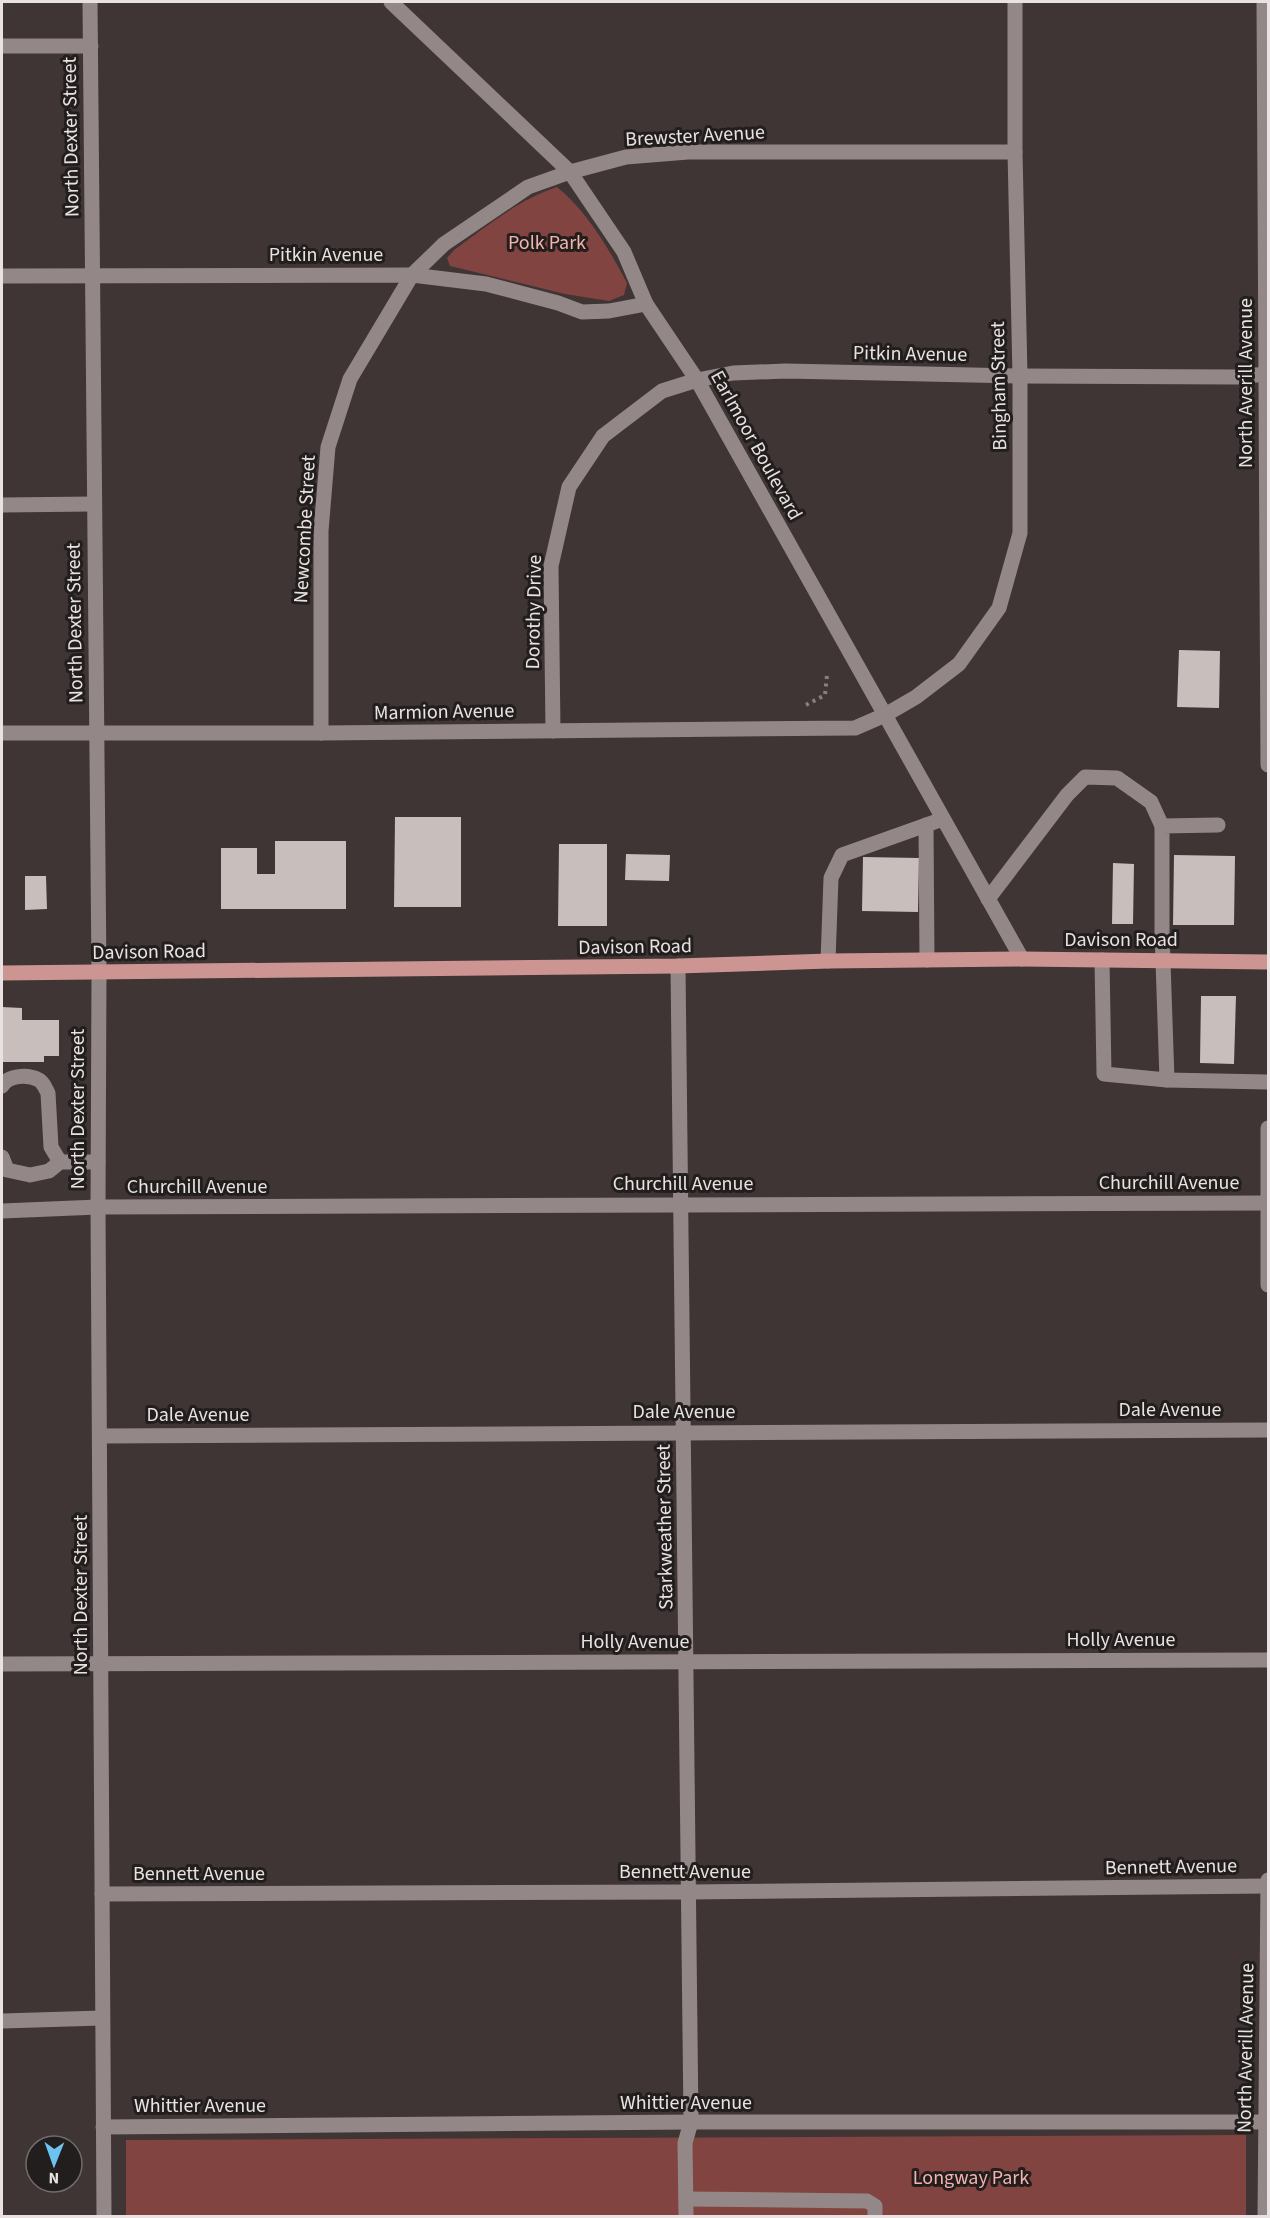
<svg xmlns="http://www.w3.org/2000/svg" width="1270" height="2218" font-family="'Source Sans 3',sans-serif">
	<style>
		.green { fill: #824440 }
		.building { fill: #c8bebc }
		.lines { fill: none; stroke-linecap: round; stroke-linejoin: round }
		.path { stroke: #888080; stroke-width: 4; stroke-dasharray: 3 4.5; stroke-linecap: butt }
		.minor { stroke: #938887; stroke-width: 15 }
		.major { stroke: #cd9591; stroke-width: 15 }
		.labels { text-anchor: middle; stroke-width: 6; stroke-linejoin: round; paint-order: stroke }
		.street-label { font-size: 20px; fill: #e8e2e2; stroke: #221e1d }
		.park-label { font-size: 20px; fill: #f5b3ae; stroke: #221e1d }
	</style>
	<rect width="100%" height="100%" fill="#3e3534"/>
	<g class="green">
		<path d="M557,187c30,24 52,62 70,96l-3,12 -15,6 -44,-7 -115,-28 -3,-8 7,-8c32,-23 65,-51 103,-63z"/>
		<path d="M1246,2135v81h-1120v-76z"/>
	</g>
	<g class="building">
		<path d="M1179,650l41,1 -1,57 -42,-1z"/>
		<path d="M395,817h66v90h-67z"/>
		<path d="M275,841h71v68h-125v-61h36v26h18z"/>
		<path d="M559,844h48v82h-49z"/>
		<path d="M626,854l44,1 -1,26 -44,-1z"/>
		<path d="M1174,855l61,1 -1,69h-61z"/>
		<path d="M863,857l56,1 -1,54 -56,-1z"/>
		<path d="M1113,863l21,1 -1,60h-21z"/>
		<path d="M25,876h21l1,33 -22,1z"/>
		<path d="M1201,996h35l-2,68 -34,-1z"/>
		<path d="M2,1007l20,1v12h37v36h-15v6h-42z"/>
	</g>
	<g class="lines">
		<path class="path" d="M806,705l19,-10 2,-20"/>
		<g class="minor">
			<path d="M90,2l9,970 -1,235 6,1009"/>
			<path d="M391,2l179,170 54,80 22,52 51,76 325,579"/>
			<path d="M1264,2l4,763"/>
			<path d="M2,46h89"/>
			<path d="M2,276l410,-1 74,9 72,19 24,9 27,-1 37,-7"/>
			<path d="M2,505l91,-1"/>
			<path d="M553,731l-2,-165 18,-79 34,-51 59,-45 35,-11 36,-7 53,-2 234,5 217,1 29,-3"/>
			<path d="M2,733h319l534,-5 30,-13 31,-18 43,-33 40,-56 21,-75v-157l-5,-224v-150"/>
			<path d="M321,733v-202l7,-84 22,-68 62,-104 32,-31 84,-57 42,-15 56,-15 62,-5h327"/>
			<path d="M926,825l1,135"/>
			<path d="M988,899l79,-104 18,-18 32,1 34,24 11,24"/>
			<path d="M1102,960l2,114 63,6 -5,-148v-106l56,-1"/>
			<path d="M828,961l3,-83 11,-23 101,-36"/>
			<path d="M678,966l13,1156 -6,21 1,73"/>
			<path d="M1167,1080l101,2"/>
			<path d="M2,1086c6,-11 26,-12 37,-6 5,3 6,8 9,13l3,54 9,15"/>
			<path d="M1268,1128v157"/>
			<path d="M2,1157l5,13 23,5 19,-4 11,-9h38"/>
			<path d="M2,1211l96,-4 1170,-4"/>
			<path d="M101,1436l1167,-6"/>
			<path d="M2,1664l1266,-4"/>
			<path d="M102,1894l586,-2 580,-6"/>
			<path d="M2,2021l100,-3"/>
			<path d="M103,2127l588,-5h577"/>
			<path d="M686,2199l181,2 8,5v10"/>
			<path d="M1265,2216l3,-336"/>
		</g>
		<path class="major" d="M2,973l676,-7 150,-5 194,-2 246,3"/>
	</g>
	<g class="labels">
		<g class="street-label">
			<text transform="translate(695 135) rotate(-3)" y="7">Brewster Avenue</text>
			<text transform="translate(70 137) rotate(-91)" y="7">North Dexter Street</text>
			<text x="326" y="261">Pitkin Avenue</text>
			<text transform="translate(910 353) rotate(1)" y="7">Pitkin Avenue</text>
			<text transform="translate(1245 383) rotate(-90)" y="7">North Averill Avenue</text>
			<text transform="translate(998 386) rotate(-91)" y="7">Bingham Street</text>
			<text transform="translate(757 445) rotate(61)" y="7">Earlmoor Boulevard</text>
			<text transform="translate(304 529) rotate(-87)" y="7">Newcombe Street</text>
			<text transform="translate(533 612) rotate(-89)" y="7">Dorothy Drive</text>
			<text transform="translate(74 623) rotate(-91)" y="7">North Dexter Street</text>
			<text transform="translate(444 711) rotate(-1)" y="7">Marmion Avenue</text>
			<text x="1121" y="946">Davison Road</text>
			<text transform="translate(635 946) rotate(-1)" y="7">Davison Road</text>
			<text transform="translate(149 951) rotate(-1)" y="7">Davison Road</text>
			<text transform="translate(77 1109) rotate(-90)" y="7">North Dexter Street</text>
			<text x="1169" y="1189">Churchill Avenue</text>
			<text x="683" y="1190">Churchill Avenue</text>
			<text x="197" y="1193">Churchill Avenue</text>
			<text x="1170" y="1416">Dale Avenue</text>
			<text x="684" y="1418">Dale Avenue</text>
			<text x="198" y="1421">Dale Avenue</text>
			<text transform="translate(664 1527) rotate(-91)" y="7">Starkweather Street</text>
			<text transform="translate(80 1595) rotate(-90)" y="7">North Dexter Street</text>
			<text x="1121" y="1646">Holly Avenue</text>
			<text x="635" y="1648">Holly Avenue</text>
			<text transform="translate(1171 1866) rotate(-1)" y="7">Bennett Avenue</text>
			<text x="685" y="1878">Bennett Avenue</text>
			<text x="199" y="1880">Bennett Avenue</text>
			<text transform="translate(1245 2048) rotate(-89)" y="7">North Averill Avenue</text>
			<text x="686" y="2109">Whittier Avenue</text>
			<text x="200" y="2112">Whittier Avenue</text>
		</g>
		<g class="park-label">
			<text x="547" y="249">Polk Park</text>
			<text x="971" y="2184">Longway Park</text>
		</g>
	</g>
	<rect width="1270" height="2218" fill="none" stroke="#e8e2e2" stroke-width="6"/>
	<g transform="translate(54 2164) rotate(181)"><circle r="28" fill="#221e1d" stroke="#716c6c" stroke-width="1.5"/>
	<path d="M0-4.5L10 22L0 15L-10 22Z" fill="#6cc3f2"/>
	<text y="-9" font-size="16" font-weight="bold" text-anchor="middle" fill="#e8e2e2">N</text>
	</g>
</svg>
